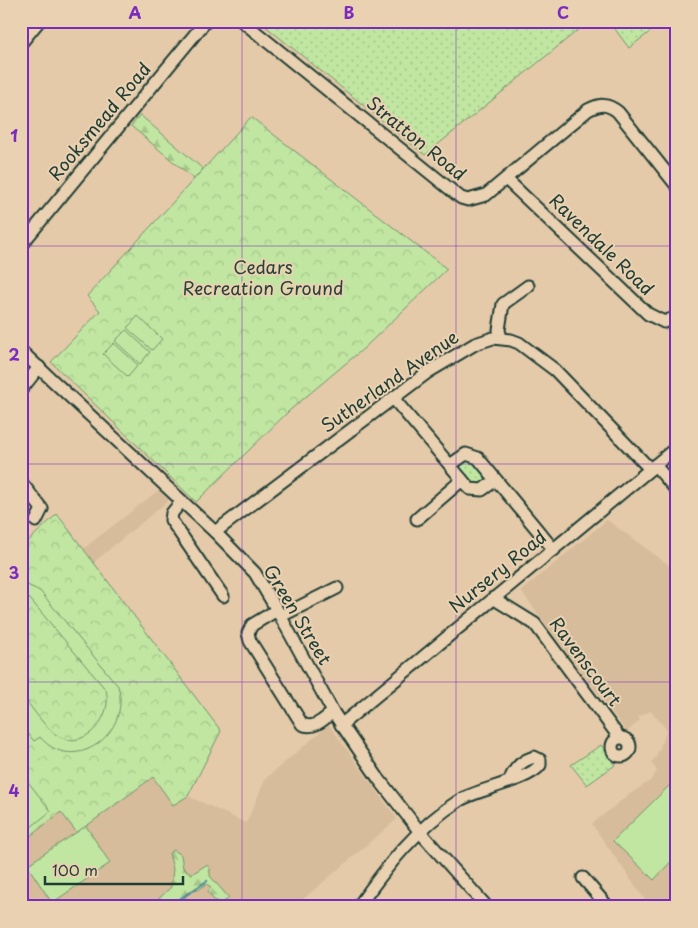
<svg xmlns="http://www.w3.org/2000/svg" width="698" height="928" font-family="'Playpen Sans',sans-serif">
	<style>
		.built { fill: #d6bc9a }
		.grass { fill: url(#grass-dots); stroke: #70926a }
		.forest { fill: url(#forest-firs); stroke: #70926a }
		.park { fill: url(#park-crowns); stroke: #70926a }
		.pitch { fill: #c0e6a1; stroke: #70926a }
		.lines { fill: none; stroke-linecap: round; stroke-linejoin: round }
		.stream { stroke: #578f99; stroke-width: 2.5 }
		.minor-casing { stroke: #1f3d34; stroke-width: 15 }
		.minor { stroke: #ead1b2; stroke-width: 11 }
		.grid { fill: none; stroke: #7b2cbf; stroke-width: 1; stroke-opacity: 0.55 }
		.labels { text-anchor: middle; stroke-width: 4; stroke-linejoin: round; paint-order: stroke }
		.street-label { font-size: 18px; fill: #1f3d34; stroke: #ead1b2 }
		.park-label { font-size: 18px; fill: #274539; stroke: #ead1b2 }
		.neatline { fill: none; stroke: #7b2cbf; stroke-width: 2 }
		.grid-label { font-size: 16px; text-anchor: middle; font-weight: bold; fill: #7b2cbf }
	</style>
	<defs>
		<pattern id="grass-dots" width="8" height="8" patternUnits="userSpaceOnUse" patternTransform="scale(1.25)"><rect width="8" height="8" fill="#c0e6a1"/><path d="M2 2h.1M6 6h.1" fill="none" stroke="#a5c68b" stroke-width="1.8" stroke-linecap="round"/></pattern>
		<pattern id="forest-firs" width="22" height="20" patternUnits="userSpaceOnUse" patternTransform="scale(1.25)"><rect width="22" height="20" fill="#c0e6a1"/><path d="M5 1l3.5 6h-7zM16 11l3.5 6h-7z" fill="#a5c68b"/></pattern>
		<pattern id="park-crowns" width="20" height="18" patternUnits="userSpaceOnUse" patternTransform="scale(1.25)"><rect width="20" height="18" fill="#c0e6a1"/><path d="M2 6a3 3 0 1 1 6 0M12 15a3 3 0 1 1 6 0" fill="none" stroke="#a5c68b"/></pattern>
	</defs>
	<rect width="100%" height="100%" fill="#e5caa9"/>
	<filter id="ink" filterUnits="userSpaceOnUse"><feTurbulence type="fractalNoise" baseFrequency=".02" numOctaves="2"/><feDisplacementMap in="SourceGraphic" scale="10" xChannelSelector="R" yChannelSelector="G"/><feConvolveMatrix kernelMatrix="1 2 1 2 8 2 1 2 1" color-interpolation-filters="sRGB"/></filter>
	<g filter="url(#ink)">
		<g class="built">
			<path d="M159,490l10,10 -75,62 127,169 -33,65 58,27 20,-45 63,-53 68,94 -103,88h-273v-359l36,-34 26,35z"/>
			<path d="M607,520l70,51v336h-27l-58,-83 35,-28 23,-15 7,-10 -6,-9 5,-5 11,-27 -16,-19 -13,6 2,3 -13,12 -106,-141z"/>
		</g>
		<g class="grass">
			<path d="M259,21h330l-164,134z"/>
			<path d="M609,21h55l-35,27z"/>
			<path d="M472,459l16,20 -10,10 -22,-22 9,-7z"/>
			<path d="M601,745l14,20 -28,20 -16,-20z"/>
		</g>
		<g class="forest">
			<path d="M140,115l63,54 -9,10 -63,-53z"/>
			<path d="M174,850l7,5 2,13 9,6 14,-9 4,3v8l19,22 -7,5 -8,-3 -6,-8 3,-5 -5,-3 -8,6 -12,3 -3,14h-33l21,-20 2,-18 -4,-16z"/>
		</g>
		<g class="park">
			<path d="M251,117l196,152 -84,80 -73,61 -94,92 -145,-140 49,-51 -13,-15z"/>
			<path d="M57,514l164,217 -33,65 -15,9 -20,-28 -76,56 -16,-21 -40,31v-295z"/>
		</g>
		<g class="pitch">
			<path d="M138,316l24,23 -10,11 -25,-22z"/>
			<path d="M126,330l24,22 -10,12 -25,-23z"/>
			<path d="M114,343l24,22 -10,12 -25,-23z"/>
			<path d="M21,582l19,9 78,95c14,47 -44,91 -78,51l-6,4 -13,-16v-31c10,12 21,30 33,39 27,22 60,-14 52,-43l-76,-91 -9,-4z"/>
			<path d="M21,773l30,38 -30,24z"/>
			<path d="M677,778v77l-23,25 -41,-39z"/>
			<path d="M86,826l24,37 -58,40 -25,-38z"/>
		</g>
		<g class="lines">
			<path class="stream" d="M168,907l39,-26"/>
			<g class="minor-casing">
				<g id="minor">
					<path d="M242,21l219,177 7,2 18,-5 102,-85c12,-6 19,-7 30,2l59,74"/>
					<path d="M21,43l18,-22"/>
					<path d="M506,179l142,135 16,8 13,-5"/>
					<path d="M21,245l185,-224"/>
					<path d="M501,338l-2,-8 4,-26 25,-18"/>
					<path d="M21,351l194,181 40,41 22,37 56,102 45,66 42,54 67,75"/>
					<path d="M21,390l18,-23"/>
					<path d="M393,398l77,91 12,1 14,-10"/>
					<path d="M450,465l16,-11 12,4 76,92"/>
					<path d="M655,465l22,26"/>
					<path d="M21,482l21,27 -6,12"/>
					<path d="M181,502l-9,11 -1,7 52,76"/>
					<path d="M417,519l45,-39"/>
					<path d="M215,532l213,-160 47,-28 18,-6 18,2 8,3 36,27 95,99"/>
					<path d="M493,598l42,26 84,113"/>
					<path d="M277,610l-25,15 -4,8 2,8 52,83c12,6 22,-5 31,-12"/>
					<path d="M281,616l56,-28"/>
					<path d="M341,725l336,-278"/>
					<circle cx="621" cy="747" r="9"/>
					<path d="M583,878l25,29"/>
					<path d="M358,907c29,-41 59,-80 102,-107 18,-11 70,-20 80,-35v-5l-6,-3c-13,4 -20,11 -24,23"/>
				</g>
			</g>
			<use href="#minor" class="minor"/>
		</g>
	</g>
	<path class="grid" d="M242,21v886M456,21v886M21,246h656M21,464h656M21,682h656"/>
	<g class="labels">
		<g class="street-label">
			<text transform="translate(100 122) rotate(-50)" y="6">Rooksmead Road</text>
			<text transform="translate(416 139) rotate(39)" y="6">Stratton Road</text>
			<text transform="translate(601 245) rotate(44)" y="6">Ravendale Road</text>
			<text transform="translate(390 382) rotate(-35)" y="6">Sutherland Avenue</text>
			<text transform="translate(498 572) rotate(-39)" y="6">Nursery Road</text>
			<text transform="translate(297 615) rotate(59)" y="6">Green Street</text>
			<text transform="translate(585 662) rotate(53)" y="6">Ravenscourt</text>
		</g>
		<g class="park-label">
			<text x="263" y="274">Cedars<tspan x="263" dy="21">Recreation Ground</tspan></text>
		</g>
	</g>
	<rect width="698" height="928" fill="none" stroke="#ead1b2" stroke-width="55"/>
	<path d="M45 876v8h138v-8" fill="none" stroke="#1f3d34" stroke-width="2.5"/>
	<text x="52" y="876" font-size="15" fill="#1f3d34" stroke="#ead1b2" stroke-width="4" paint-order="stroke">100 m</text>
	<rect x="28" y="28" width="642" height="872" class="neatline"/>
	<g class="grid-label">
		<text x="135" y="19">A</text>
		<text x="349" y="19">B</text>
		<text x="563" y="19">C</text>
		<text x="14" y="142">1</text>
		<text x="14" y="361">2</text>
		<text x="14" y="579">3</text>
		<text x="14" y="797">4</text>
	</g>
</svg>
